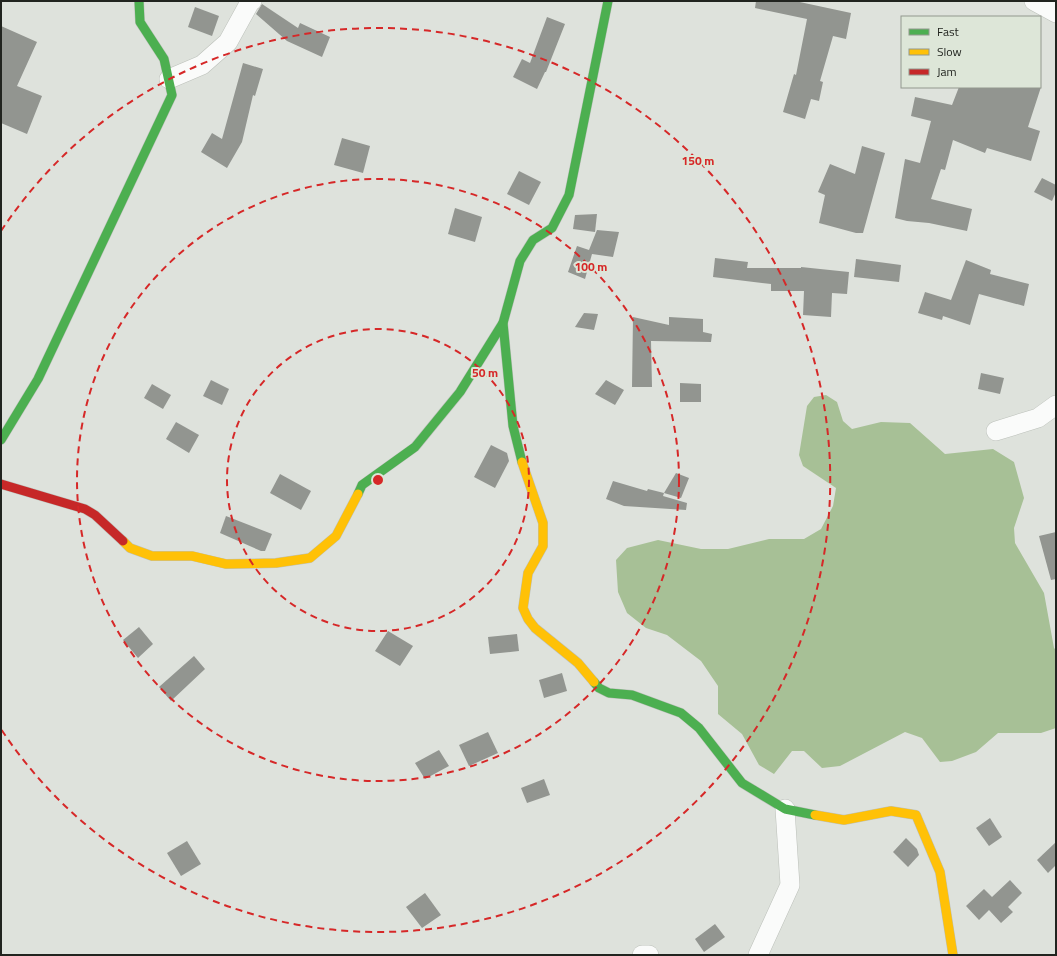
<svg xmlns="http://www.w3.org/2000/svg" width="1057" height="956" font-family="'Titillium Web',sans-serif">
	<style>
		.water { fill: #a7c096 }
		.building { fill: #929590 }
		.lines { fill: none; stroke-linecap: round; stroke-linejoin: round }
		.street-casing { stroke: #bcc0ba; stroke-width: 20 }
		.fast-casing { stroke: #bcc0ba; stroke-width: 10 }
		.slow-casing { stroke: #bcc0ba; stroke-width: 10 }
		.jam-casing { stroke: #bcc0ba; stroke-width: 10 }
		.street { stroke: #fafbfa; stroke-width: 19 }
		.fast { stroke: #4caf50; stroke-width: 9 }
		.slow { stroke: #ffc107; stroke-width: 9 }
		.jam { stroke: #c62828; stroke-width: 9 }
		.ring { fill: none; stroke: #d62828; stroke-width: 2; stroke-dasharray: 7 5 }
		.centre { fill: #d62828; stroke: #dde6d8; stroke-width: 2 }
		.ring-label { font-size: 12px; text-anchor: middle; font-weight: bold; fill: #d62828; stroke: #dde6d8; stroke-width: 4; stroke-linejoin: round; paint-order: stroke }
	</style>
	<rect width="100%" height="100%" fill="#dee2dc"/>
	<path class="water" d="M826,395l11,7 6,19 9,8 29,-7 29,1 35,31 48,-5 21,13 10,36 -10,30 1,15 29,50 10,55 2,2v78l-15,5h-43l-22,19 -24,9 -12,1 -18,-24 -17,-6 -65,34 -18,2 -18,-17h-12l-18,23 -15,-9 -17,-31 -24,-20v-28l-17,-25 -34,-26 -21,-7 -19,-15 -9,-21 -2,-32 11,-12 31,-8 43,9h27l41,-10h35l17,-10 12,-23 3,-18 -33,-22 -4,-11 8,-49 7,-9z"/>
	<g class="building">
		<path d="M756,1h39l56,12 -5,26 -13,-3 -13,45 3,1 -4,19 -8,-2 -6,20 -22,-7 11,-38 2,1 11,-56 -52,-11z"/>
		<path d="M262,4l36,24 2,-5 30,14 -8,20 -35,-16 -31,-27z"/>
		<path d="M195,7l24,9 -7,20 -24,-9z"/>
		<path d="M547,17l18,7 -19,48h-1l-8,17 -24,-12 9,-18 8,4z"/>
		<path d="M1,26l36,16 -20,44 25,10 -15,38 -26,-11z"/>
		<path d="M243,63l20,6 -8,27 -2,-1 -11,47 -15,26 -26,-16 11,-19 10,6z"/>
		<path d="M959,87h82l-13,40 12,4 -9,30 -44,-13 -2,5 -32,-13 -8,30 -4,-1 -10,30 41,10 -5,22 -38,-8 -22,-2 -12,-3 10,-59 15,4 11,-42 -20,-5 4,-19 37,8z"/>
		<path d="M342,138l28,8 -7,27 -29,-8z"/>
		<path d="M862,146l23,7 -22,80h-7l-37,-10 6,-28 -7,-3 12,-28 25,10z"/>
		<path d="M519,171l22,11 -12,23 -22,-11z"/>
		<path d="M1042,178l14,7v7l-4,9 -18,-9z"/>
		<path d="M455,208l27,9 -7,25 -27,-8z"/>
		<path d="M597,214l-2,18 -22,-3 2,-14z"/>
		<path d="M597,230l22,2 -6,25 -21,-3 -7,25 -17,-7 9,-26 12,4z"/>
		<path d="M715,258l33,4 -1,6h54v-1l48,5 -2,22 -15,-1 -1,24 -28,-2 1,-24h-33v-7l-58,-7z"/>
		<path d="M856,259l45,6 -2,17 -45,-5z"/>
		<path d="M966,260l25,10 -1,4 39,10 -5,22 -45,-12 -9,31 -27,-9 -1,4 -24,-7 7,-21 26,8z"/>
		<path d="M584,313l14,1 -4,16 -19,-3z"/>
		<path d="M633,317l36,8v-8l34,2v13l9,2 -1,8 -60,-1 1,46h-20z"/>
		<path d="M981,373l23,5 -4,16 -22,-5z"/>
		<path d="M211,380l18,9 -7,16 -19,-9z"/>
		<path d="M606,380l18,10 -9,15 -20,-11z"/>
		<path d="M680,383l21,1v18h-21z"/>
		<path d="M152,384l19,11 -8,14 -19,-11z"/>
		<path d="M176,422l23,13 -10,18 -23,-14z"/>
		<path d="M491,445l16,8 2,8 -14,27 -21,-11z"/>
		<path d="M676,473l13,5 -8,20 -17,-5z"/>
		<path d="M280,474l31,17 -10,19 -31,-17z"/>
		<path d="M613,481l34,10 1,-2 16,4 -1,3 24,7 -1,7 -62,-4 -18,-7z"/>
		<path d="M226,516l46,18 -7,17h-4l-41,-18z"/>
		<path d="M1056,532v47l-5,1 -12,-44z"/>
		<path d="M139,627l14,17 -15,14 -15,-18z"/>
		<path d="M388,631l25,15 -13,20 -25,-15z"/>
		<path d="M517,634l2,17 -29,3 -2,-17z"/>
		<path d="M194,656l11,13 -34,32 -12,-14z"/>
		<path d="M562,673l5,18 -23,7 -5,-18z"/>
		<path d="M488,732l10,21 -29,13 -10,-21z"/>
		<path d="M439,750l10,16 -24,13 -10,-16z"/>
		<path d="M544,779l6,16 -23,8 -6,-15z"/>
		<path d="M990,818l12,19 -13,9 -13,-18z"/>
		<path d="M906,838l11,11 2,6 -11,12 -15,-15z"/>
		<path d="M187,841l14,23 -20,12 -14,-23z"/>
		<path d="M1056,842v23l-8,8 -11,-13z"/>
		<path d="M1010,880l12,13 -14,14 5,5 -12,11 -12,-13 -10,10 -13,-14 18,-17 8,8z"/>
		<path d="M425,893l16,22 -19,13 -16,-21z"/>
		<path d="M715,924l10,13 -21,15 -9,-13z"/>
	</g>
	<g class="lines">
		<g class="street-casing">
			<g id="street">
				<path d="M1034,1l22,12"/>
				<path d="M169,79l33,-14 26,-23 22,-40 2,-1"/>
				<path d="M996,431l42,-13 18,-13"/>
				<path d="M642,955h7"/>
				<path d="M758,955l32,-70 -5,-76"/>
			</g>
		</g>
		<g class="fast-casing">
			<g id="fast">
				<path d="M1,440l37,-61 134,-284 -8,-36 -24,-37 -1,-21"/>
				<path d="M522,462l-9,-36 -10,-103 17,-62 13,-21 19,-12 17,-33 39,-194"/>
				<path d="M358,494l4,-9 53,-38 45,-55 43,-69"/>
				<path d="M594,682l5,6 10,5 23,2 49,18 18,15 43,55 43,26 30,6"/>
			</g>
		</g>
		<g class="slow-casing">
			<g id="slow">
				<path d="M522,462l21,61v23l-15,27 -5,35 5,11 7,9 43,35 16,19"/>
				<path d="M123,541l7,7 22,8h40l34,8 50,-1 34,-5 26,-22 22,-42"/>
				<path d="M815,815l29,5 47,-9 25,4 24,57 13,83"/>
			</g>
		</g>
		<g class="jam-casing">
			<path id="jam" d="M1,484l84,25 10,6 28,26"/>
		</g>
		<use href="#street" class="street"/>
		<use href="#fast" class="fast"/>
		<use href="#slow" class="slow"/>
		<use href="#jam" class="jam"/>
	</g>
	<g class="ring">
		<circle cx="378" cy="480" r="151"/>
		<circle cx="378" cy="480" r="301"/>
		<path d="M1 231A452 452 0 1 1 1 729"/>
	</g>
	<circle cx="378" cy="480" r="6" class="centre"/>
	<g class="ring-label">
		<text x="698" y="165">150 m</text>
		<text x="591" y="271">100 m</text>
		<text x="485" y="377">50 m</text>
	</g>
	<rect width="1057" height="956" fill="none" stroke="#21241f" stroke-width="4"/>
	<rect x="901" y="16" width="140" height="72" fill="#dde6d8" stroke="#92988e"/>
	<rect x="909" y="29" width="20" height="6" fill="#4caf50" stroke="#92988e"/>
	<text x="937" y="36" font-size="12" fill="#21241f">Fast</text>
	<rect x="909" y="49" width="20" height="6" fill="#ffc107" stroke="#92988e"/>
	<text x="937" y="56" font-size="12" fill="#21241f">Slow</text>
	<rect x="909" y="69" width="20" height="6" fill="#c62828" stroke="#92988e"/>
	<text x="937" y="76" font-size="12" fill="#21241f">Jam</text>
</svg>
